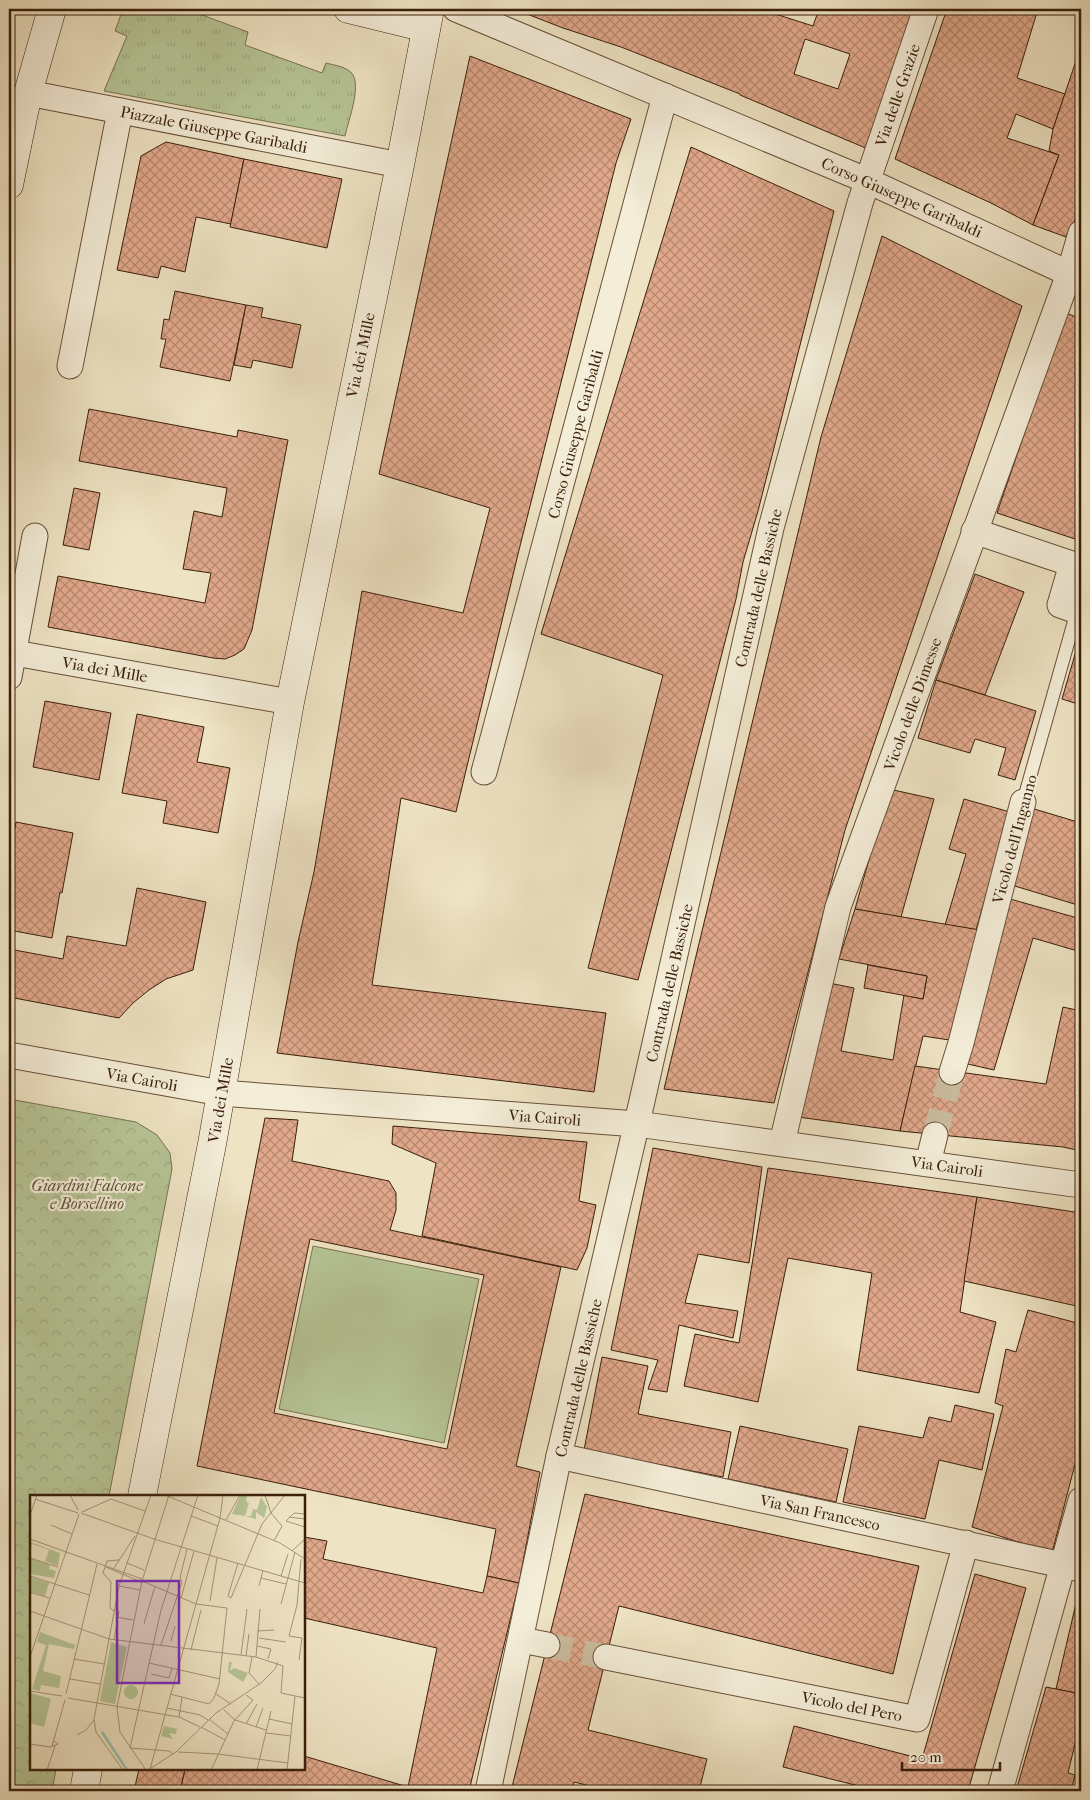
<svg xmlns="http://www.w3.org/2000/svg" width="1090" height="1800" font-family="'IM FELL French Canon',serif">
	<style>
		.grass { fill: url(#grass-tufts); stroke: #787250 }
		.park { fill: url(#park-crowns); stroke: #787250 }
		.garden { fill: #b6c495; stroke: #787250 }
		.building { fill: url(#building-cross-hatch); stroke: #3a1f0a; fill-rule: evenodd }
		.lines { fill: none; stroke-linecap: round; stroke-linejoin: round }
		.minor-tunnel { stroke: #cabc9e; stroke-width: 25; stroke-dasharray: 25 12; stroke-linecap: butt }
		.service-casing { stroke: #675038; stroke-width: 14 }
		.minor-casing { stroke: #675038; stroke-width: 27 }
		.secondary-casing { stroke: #3a1f0a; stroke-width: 29 }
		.service { stroke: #f4edd8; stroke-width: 12 }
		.minor { stroke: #f4edd8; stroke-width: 25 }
		.secondary { stroke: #f4edd8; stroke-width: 28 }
		.labels { text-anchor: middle; stroke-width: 4.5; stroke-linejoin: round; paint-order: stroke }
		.street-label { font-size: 16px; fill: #3a1f0a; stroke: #f4edd8 }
		.park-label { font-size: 16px; font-style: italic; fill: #5f5134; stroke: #f4edd8 }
		.inset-river { fill: none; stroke: #9abfaf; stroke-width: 2.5 }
		.inset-road { fill: none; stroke: #a69579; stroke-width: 1 }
		.view { fill: #7b2cbf; fill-opacity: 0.15; stroke: #7b2cbf; stroke-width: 2.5 }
		.inset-edge { fill: none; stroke: #3a1f0a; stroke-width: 2.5 }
	</style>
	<defs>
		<pattern id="grass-tufts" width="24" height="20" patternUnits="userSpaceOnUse" patternTransform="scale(1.25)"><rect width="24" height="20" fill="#b6c495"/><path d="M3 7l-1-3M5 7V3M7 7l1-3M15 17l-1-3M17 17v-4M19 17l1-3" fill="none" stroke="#9da87f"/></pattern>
		<pattern id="park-crowns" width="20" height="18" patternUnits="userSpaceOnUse" patternTransform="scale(1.25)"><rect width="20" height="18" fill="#b6c495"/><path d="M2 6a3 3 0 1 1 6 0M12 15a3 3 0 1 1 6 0" fill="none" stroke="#9da87f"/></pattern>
		<pattern id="building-cross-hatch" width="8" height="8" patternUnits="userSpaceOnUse" patternTransform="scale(1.25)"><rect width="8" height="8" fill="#e1a88b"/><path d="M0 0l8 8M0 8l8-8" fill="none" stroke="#b78870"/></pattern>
	</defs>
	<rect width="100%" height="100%" fill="#eee3c3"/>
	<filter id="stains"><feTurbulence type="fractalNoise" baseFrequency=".004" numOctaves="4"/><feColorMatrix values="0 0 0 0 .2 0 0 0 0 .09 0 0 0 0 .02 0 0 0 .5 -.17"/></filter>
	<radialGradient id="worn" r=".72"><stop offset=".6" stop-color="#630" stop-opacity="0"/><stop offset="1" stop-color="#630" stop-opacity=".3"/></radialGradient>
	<path class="grass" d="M123,9h63l62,23 -3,13 77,28 4,-10c7,2 16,3 22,7 17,9 0,51 -3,66l-241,-45 23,-55 -12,-5z"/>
	<path class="park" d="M9,1099l127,23 21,13 13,18 2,16 -63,327h-78v273h25l-4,22h-43z"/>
	<path class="garden" d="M313,1246l166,33 -35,164 -165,-34z"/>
	<g class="building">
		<path d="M514,9h256l-1,3 44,14 6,-17h103l-47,143 -135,-57v-1l-119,-47 -58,-19zM805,39l45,15 -12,35 -44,-15z"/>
		<path d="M947,9h91l-21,69 48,16 -12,35 -37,-15 -9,24 52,17 -26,70 -42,-22 -96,-44z"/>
		<path d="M1081,46v154l-12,38 -36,-13 26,-70 -10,-4 4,-22z"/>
		<path d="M470,56l161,63 -15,44 -97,387 -63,262 -55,-14 -29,187 234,28 -12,79 -317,-39 21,-111 16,-70 48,-281 101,22 27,-105 -111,-34z"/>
		<path d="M166,142l78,17 -13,65 -35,-7 -11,55 -24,-6 -3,12 -41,-8 24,-114z"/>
		<path d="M691,147l143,64 -76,300 -15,51 -7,37 -98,381 -50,-12 75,-293 -122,-41z"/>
		<path d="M244,159l98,20 -15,69 -97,-21z"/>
		<path d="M882,236l140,70 -177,524 -71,273 -110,-14 157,-652z"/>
		<path d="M175,291l71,14 -16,76 -70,-14 6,-28h-5l3,-20 5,1z"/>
		<path d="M246,305l17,3 -2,9 40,8 -9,43 -39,-8 -2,8 -17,-3z"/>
		<path d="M1066,313l15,6v222l-84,-28z"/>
		<path d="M89,409l148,28 1,-7 50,10 -36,190 -8,19 -9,6 -10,4 -12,-1 -165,-31 10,-51 147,27 6,-30 -28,-4 11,-58 28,6 5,-29 -148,-27z"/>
		<path d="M74,488l26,5 -11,57 -26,-5z"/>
		<path d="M975,574l49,18 -39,103 -49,-15z"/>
		<path d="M1081,634v71l-19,-6z"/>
		<path d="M936,680l100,31 -21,69 -17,-5 8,-27 -31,-9 -5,14 -52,-15z"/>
		<path d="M45,701l66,12 -12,67 -66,-13z"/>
		<path d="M137,714l67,13 -7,35 33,6 -12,65 -55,-10 4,-22 -45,-8z"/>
		<path d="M889,789l45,10 -33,118 -46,-8z"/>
		<path d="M964,799l46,13 -34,118 -31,-5 21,-71 -17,-5z"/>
		<path d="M1031,808l50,15v83l-73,-22z"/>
		<path d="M16,822l57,11 -11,60 -2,-1 -8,46 -43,-8v-68z"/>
		<path d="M137,888l69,14 -13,68 -27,9 -17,11 -16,13 -14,15 -110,-21v-48l54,10 4,-23 59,10z"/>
		<path d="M1003,897l78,22v33l-48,-14 -39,132 -35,-8z"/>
		<path d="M855,909l131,22 -30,110 -33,-5 -23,95 -102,-14 31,-134 25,5 -13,63 52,9 11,-65 19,4 4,-23 -88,-17z"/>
		<path d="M868,965l59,11 -4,23 -59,-11z"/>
		<path d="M1063,1007l18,4v51l-6,29 6,2v58l-18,-4 -163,-16 15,-65 131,18z"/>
		<path d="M265,1118l33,2 -6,41 97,20 7,12v17l-6,20 171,37 -45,199 24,6 -21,111 -32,-7 9,-47 -299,-63zM310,1239l174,36 -37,174 -173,-36z"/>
		<path d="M393,1126l194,16 -8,59 17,4 -9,43 -10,22 -155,-34 14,-73 -44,-19z"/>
		<path d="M653,1148l109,19 -13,96 -51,-9 -13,49 53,8 -5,27 -54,-13 -12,67 -19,-3 10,-29 -47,-10z"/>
		<path d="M768,1168l209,29 -17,115 36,10 -17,71 -122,-23 15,-97 -84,-15 -30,144 -74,-16 11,-52 44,9z"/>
		<path d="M977,1197l104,16v94l-117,-26z"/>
		<path d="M1028,1310l53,14v117l-29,112 -80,-26 31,-121 -8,-3 11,-54 10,3z"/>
		<path d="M602,1357l46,9 -10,48 93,18 -8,45 -139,-27z"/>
		<path d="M955,1405l39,9 -12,56 -43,-10 -14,59 -82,-17 16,-76 64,12 6,-21 22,5z"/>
		<path d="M740,1426l108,23 -12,53 -108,-23z"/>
		<path d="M585,1494l334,72 -26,108 -274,-68 -31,124 119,29 -8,32h-88l-37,-9 -2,9h-61z"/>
		<path d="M304,1537l23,4 -4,18 160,34 4,-17 32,7 -50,208h-289l5,-22h119v-13l104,31 29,-139 -133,-30z"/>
		<path d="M975,1574l51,14 -58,203h-89l-96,-24 11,-41 128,33z"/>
		<path d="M1077,1599l4,1v94l-25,-5z"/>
		<path d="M1046,1687l35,7v33h-2l-11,46 7,2 -4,16h-55z"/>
		<path d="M139,1769h46l-5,22h-46z"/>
	</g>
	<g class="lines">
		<g class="minor-tunnel">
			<path d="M935,1135l17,-63"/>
			<path d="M547,1645l59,12"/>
		</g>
		<g class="service-casing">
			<path id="service" d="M1023,802l54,-191 4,1"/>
		</g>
		<g class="minor-casing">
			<g id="minor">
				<path d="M456,9l412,172 213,98"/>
				<path d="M28,93l372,72"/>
				<path d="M70,366l50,-255"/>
				<path d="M974,531l98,33 -12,41 17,6"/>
				<path d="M9,652l281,50"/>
				<path d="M9,677l26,-141"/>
				<path d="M484,772l181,-676"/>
				<path d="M9,1055l212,38 416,31 444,61"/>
				<path d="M952,1072l9,-29 62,-241"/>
				<path d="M782,1143l56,-236 231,-633 12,-41"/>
				<path d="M928,1163l7,-28"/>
				<path d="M559,1456l522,113"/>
				<path d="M521,1640l26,5"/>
				<path d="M606,1657l311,62 49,-176"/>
				<path d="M488,1791l71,-335 83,-355 129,-573 89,-325 66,-194"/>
				<path d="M1000,1791l81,-291"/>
			</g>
		</g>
		<g class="secondary-casing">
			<g id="secondary">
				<path d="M348,9l78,19"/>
				<path d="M9,185l19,-92 24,-84"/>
				<path d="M142,1496l70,-352 78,-442 110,-537 30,-156"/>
				<path d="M84,1791l4,-22"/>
			</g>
		</g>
		<use href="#service" class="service"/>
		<use href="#minor" class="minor"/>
		<use href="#secondary" class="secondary"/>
	</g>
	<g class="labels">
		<g class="street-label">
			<text transform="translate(897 95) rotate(-71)" y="6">Via delle Grazie</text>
			<text transform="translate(214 129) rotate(11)" y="6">Piazzale Giuseppe Garibaldi</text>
			<text transform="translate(902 197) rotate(24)" y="6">Corso Giuseppe Garibaldi</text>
			<text transform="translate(360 355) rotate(-78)" y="6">Via dei Mille</text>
			<text transform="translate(575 434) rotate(-75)" y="6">Corso Giuseppe Garibaldi</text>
			<text transform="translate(758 588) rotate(-77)" y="6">Contrada delle Bassiche</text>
			<text transform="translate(105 669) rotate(10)" y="6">Via dei Mille</text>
			<text transform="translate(912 704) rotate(-70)" y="6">Vicolo delle Dimesse</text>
			<text transform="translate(1014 839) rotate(-75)" y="6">Vicolo dell'Inganno</text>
			<text transform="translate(669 983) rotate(-77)" y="6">Contrada delle Bassiche</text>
			<text transform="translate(142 1079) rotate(10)" y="6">Via Cairoli</text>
			<text transform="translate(220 1100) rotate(-80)" y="6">Via dei Mille</text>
			<text transform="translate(545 1117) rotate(4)" y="6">Via Cairoli</text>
			<text transform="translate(947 1166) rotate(8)" y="6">Via Cairoli</text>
			<text transform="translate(578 1378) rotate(-77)" y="6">Contrada delle Bassiche</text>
			<text transform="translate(820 1512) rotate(12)" y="6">Via San Francesco</text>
			<text transform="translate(852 1706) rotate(11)" y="6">Vicolo del Pero</text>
		</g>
		<g class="park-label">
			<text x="87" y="1191">Giardini Falcone<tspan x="87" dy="18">e Borsellino</tspan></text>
		</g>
	</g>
	<g transform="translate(30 1495)">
		<rect width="275" height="275" fill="#eee3c3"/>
		<path d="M211,0h6l-1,7 3,1 -4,13 -13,-2zM0,47l30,11 -2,13 -13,-5 4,-11 -17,-6 -2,6zM10,137l35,13 -1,4 -25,-5 -6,27 18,5 -2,12 -18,-3 -1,6 -8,-2 14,-44 -9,-3zM81,147l16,5 -12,57 -15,-3zM1,198l20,6 -7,28 -14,-4z" fill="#b6c495"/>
		<path d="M231,2l6,10 -3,11 -8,-6v7l-11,-3h6l2,-7 4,1zM0,63l20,7 -1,4 7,2 -2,7 -24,-4zM0,82l19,6 -4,13 -15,-5zM199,167h3l-2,9 4,-3 14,5 -5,9 -15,-10zM94 197a7 7 0 1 1 14 0a7 7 0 1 1-14 0ZM134,231l13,3 -1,5 -7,-1 4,6 -12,-3z" fill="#b6c495"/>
		<path class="inset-river" d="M72,237l25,38"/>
		<path class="inset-road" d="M40,0l8,15M135,0l115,48 25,16M235,0l6,18 11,13 -8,15M5,4l43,14M52,17l29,-13 34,12M51,18l73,26 151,44M275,19l-11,-1 -8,8 19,6M0,20l7,-20M161,21l27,10M259,22l16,2M196,25l14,-25M21,30l21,9M0,44l112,40M262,56l13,-12M0,63l28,9M97,68l17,7M76,72l35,15M84,73l21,-32M0,81l59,19M251,81l7,-22M231,83l25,6M112,86l54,23 31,4 -8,76 -5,14 -5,6 -39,-10M275,89v16M89,91l21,4M229,91l4,-16M0,97l19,6M151,103l13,-47M201,103l31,-74 23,-29M201,103l-3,-2 10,-33M180,106l7,-43M251,109l14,-52M0,116l79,28 147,18 27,9M84,116l-4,-3 1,-26 -8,-9 4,-12 12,-1M86,122l17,3M114,129l11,-38M227,136l17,-1M229,143l27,4M84,145l5,-29M141,146l4,-15M131,150l21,-63 -2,-4 7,-29M227,151l14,3 -3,10M161,155l10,-40M211,160l6,-46M216,161l3,-22M0,162l49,-143M222,162l-3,16 10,11M226,162l4,-48M44,164l30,5M269,165l3,-22 -13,-2 8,-31 4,-46M119,168l71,16M253,171l-2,27 24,5M121,179l18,4 3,-10M40,184l30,5M0,196l32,5M36,199l31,-130M186,199l15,10M38,203l111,19 21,10M137,213l33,7 8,5M194,215l11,10 31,10M149,222l3,-20M179,224l19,15M239,224l23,5M216,229l11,-20M171,232l24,13M226,232l7,-19M236,238l25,3M47,240l9,-5 8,-10M0,249l20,3 8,-3 -4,-3M22,251l13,-46M148,257l40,2 70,9M143,259l-4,-3 -39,-3 31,-138 37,-115M121,273l25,-16 40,-39 45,-30 14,-14 3,-7M120,274l70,-251 3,-23M17,275l8,-24M93,275l-27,-38 -2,-13 25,-133 32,-91M116,275l-26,-38 -3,-25 25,-126 27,-86M181,275l23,-49 19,-21 -7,-5M227,275l14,-59M257,275l8,-74"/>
		<path class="view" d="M87,86h62v102h-62z"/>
		<rect width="275" height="275" class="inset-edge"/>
	</g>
	<rect width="1090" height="1800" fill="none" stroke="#eee3c3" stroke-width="30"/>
	<rect x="10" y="10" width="1070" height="1780" fill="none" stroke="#3a1f0a" stroke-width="2.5"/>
	<rect x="15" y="15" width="1060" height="1770" fill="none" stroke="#3a1f0a"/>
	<path d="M902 1762v8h98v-8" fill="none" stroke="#3a1f0a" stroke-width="2.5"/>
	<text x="910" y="1762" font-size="15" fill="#3a1f0a" stroke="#f4edd8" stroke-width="4" paint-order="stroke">20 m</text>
	<rect width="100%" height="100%" filter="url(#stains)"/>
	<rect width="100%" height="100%" fill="url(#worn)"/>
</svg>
